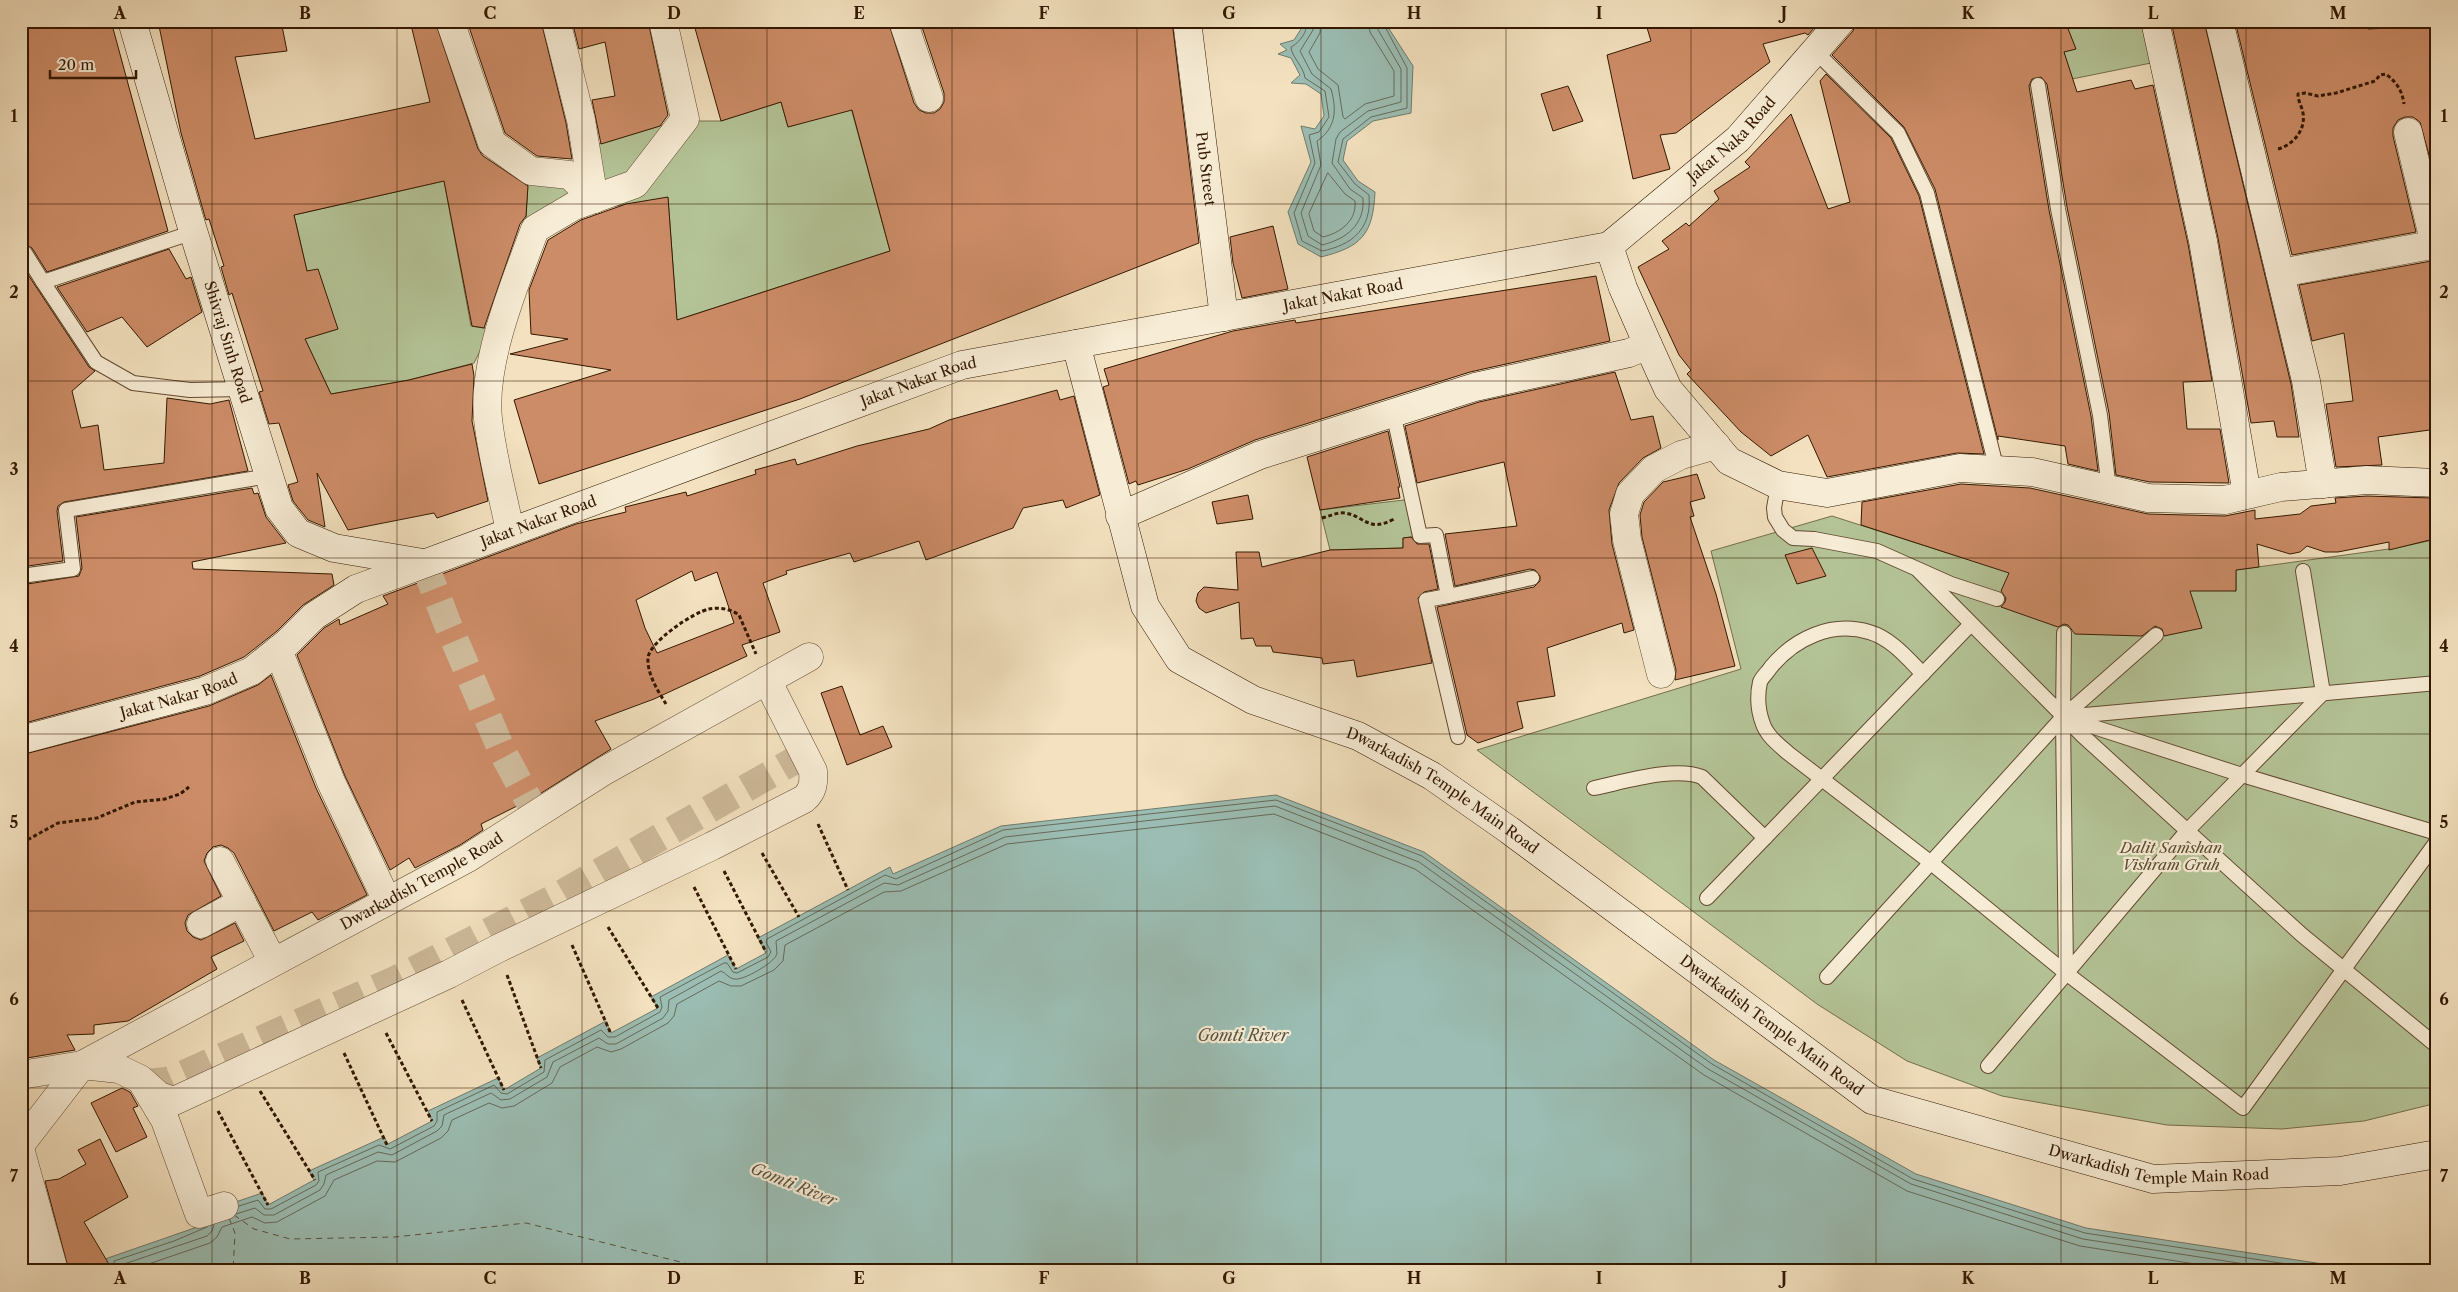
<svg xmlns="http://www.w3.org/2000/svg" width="2458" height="1292" font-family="'Libre Caslon Text',serif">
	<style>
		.green { fill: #b4c497; stroke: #746e4c }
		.water { fill: #9bbdb3; stroke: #717b6b }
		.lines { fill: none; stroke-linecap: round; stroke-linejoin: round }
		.shore { stroke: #676a5a; stroke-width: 1 }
		.ferry { stroke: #57523f; stroke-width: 1; stroke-dasharray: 6 5; stroke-linecap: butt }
		.building { fill: #cc8c67; stroke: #331800; fill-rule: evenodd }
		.street-tunnel { stroke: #cdb999; stroke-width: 28; stroke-dasharray: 28 14; stroke-linecap: butt }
		.lane-casing { stroke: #634a30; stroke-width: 16 }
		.street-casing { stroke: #634a30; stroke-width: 29 }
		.secondary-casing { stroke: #331800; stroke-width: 29 }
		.path { stroke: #331800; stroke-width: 3; stroke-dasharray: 4 2.5; stroke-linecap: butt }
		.lane { stroke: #f7ecd5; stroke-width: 14 }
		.street { stroke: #f7ecd5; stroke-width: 28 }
		.secondary { stroke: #f7ecd5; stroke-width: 28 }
		.grid { fill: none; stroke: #331800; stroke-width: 1; stroke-opacity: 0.55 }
		.labels { text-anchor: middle; stroke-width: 4.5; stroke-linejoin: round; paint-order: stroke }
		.street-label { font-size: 15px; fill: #331800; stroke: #f7ecd5 }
		.park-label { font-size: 15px; font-style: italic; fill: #5a4c2d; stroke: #f7ecd5 }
		.water-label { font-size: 16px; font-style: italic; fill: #57523f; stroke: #f7ecd5 }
		.neatline { fill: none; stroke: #331800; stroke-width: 2 }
		.grid-label { font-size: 16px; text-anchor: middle; font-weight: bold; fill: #331800 }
	</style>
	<rect width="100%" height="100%" fill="#f3e1bf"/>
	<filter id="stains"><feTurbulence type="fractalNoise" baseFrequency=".004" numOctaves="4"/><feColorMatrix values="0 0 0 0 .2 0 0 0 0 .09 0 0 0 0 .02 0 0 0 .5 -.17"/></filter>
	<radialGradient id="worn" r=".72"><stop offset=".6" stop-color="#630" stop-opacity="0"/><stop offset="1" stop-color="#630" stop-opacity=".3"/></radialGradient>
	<g class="green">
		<path d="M2141,21l10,42 -79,16 -11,-26 4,-31z"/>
		<path d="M781,102l7,25 63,-19 39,143 -213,69 -9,-122 -142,22 2,-41 3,-8 25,-12 4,10 22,-4 -3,-17 28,-6 69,-21h45z"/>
		<path d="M444,181l27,145 20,3 -17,34 -65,17 -78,14 -26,-55 33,-10 -31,-58 -13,-56z"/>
		<path d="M1412,499l8,37 -17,2v10l-73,2 -10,-40z"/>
		<path d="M1832,516l128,41 276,34v-21l160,-22 41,-9v564l-73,18 -82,8 -115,-4 -165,-29 -95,-35 -90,-57 -340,-254 264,-81 -30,-118z"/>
	</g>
	<g class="water">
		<path d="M1300,21h84l29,45 -2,47 -38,8 -26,20 -4,19 15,21 17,11c-2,43 -14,55 -54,65l-23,-13 -10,-32 23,-50 -10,-36 14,3 9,-13 -3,-22 -15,-10 -15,-1 9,-8 -9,-17 -13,-4 9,-4 -7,-6 14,-4 9,-14z"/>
		<path d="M1276,795l148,57 290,208 202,114 170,54 250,38 15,5h-2242l-4,-12 98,-34 21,-19 38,-13 6,12 46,-25 -5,-9 75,-34 4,7 44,-23 -4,-10 70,-33 6,12 37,-22 -4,-10 69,-37 5,12 47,-25 -7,-11 77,-42 8,14 30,-16 -8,-15 132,-71 3,7 108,-48z"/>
	</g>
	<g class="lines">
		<g class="shore">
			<path d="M1306,21c3,10 -7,22 -15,26 0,9 13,20 14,31l20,13 4,26 -10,15 -10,3 6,28 -21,50 8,28 20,10c30,-6 50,-22 47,-56l-14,-11 -17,-22 5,-23 28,-22 36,-9v-40l-25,-47"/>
			<path d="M1313,21v9l-13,21 12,23 19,15c6,21 5,39 -14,52l4,24 -20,48 7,23 14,9c24,-6 43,-20 41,-47l-13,-9 -18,-26 4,-24 4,-7 28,-21 33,-9v-33l-24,-41 -1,-7"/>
			<path d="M1321,21l-1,12 -11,19 9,17 20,16 5,32 2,2 20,-15 29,-8v-25l-24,-39 -2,-11"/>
			<path d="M1328,173l17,21 10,7c2,20 -15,32 -32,36l-9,-6 -5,-17z"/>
			<path d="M239,1206l19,-6 7,9h6l45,-24 3,-4 -1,-9 61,-27 11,4 44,-23 3,-5v-9l57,-27 7,8 6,1 37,-22 1,-12 56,-30 7,7h7l45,-25 2,-5 -2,-10 64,-34h3l6,9 4,1 31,-16 3,-5 -5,-10 1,-3 118,-64 11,4 107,-49 273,-30 146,56 290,208 201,115 172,54 247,38"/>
			<path d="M236,1214l19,-6 9,7h10l46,-25 4,-6 2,-9 52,-23 14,3 45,-24 5,-5 2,-11 47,-22 10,7 9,-1 37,-22 6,-15 46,-24 9,6h8l47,-26 5,-7 1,-11 52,-29c5,2 7,7 13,8 9,2 40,-16 43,-25l-1,-13 108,-58 14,2 107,-48 270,-31 144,56 289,207 203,115 172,55 207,32"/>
			<path d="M114,1270v-9l60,-20 33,-14"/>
			<path d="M120,1271l1,-6 86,-29 5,-5 2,-6"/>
			<path d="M128,1271l82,-28 7,-6 5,-10 30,-10 13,6 12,-1 48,-26 9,-16 43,-19 18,1 46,-24 7,-7 4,-11 37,-17 13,5 12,-2 38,-23 8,-16 37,-20 14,5 10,-3 47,-26 6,-7 3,-12 42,-23 12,5h10l33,-16 9,-9 2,-16 99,-53 17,-1 106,-47 267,-30 141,55 289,206 203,116 173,55 160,25"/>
		</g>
		<g class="ferry">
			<path d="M234,1215l20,14 36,10 105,-2 131,-14 190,48"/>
			<path d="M229,1218l6,15 -2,38"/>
		</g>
	</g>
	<g class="building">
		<path d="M21,21h90l57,210 -121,41 -15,-24 -11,-6z"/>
		<path d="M158,21h123l6,30 -52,6 20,82 175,-37 -20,-81h25l43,128 5,7 45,30 -2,30 -6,8 -36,104 -12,-2 -28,-145 -150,34 13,56 11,-2 20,60 -33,10 26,55 78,-14 63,-16 2,12 -2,45 16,80 -51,17 -3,-5 -86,17 -31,-57 8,54 -17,-7 -15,-19 -5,-16 10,-3 -19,-59 -10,1 -10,-32 4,-1 -31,-98 -3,2 -8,-28 3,-1 -15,-47 -3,1 -1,-3 -24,-84z"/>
		<path d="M467,21h74l25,102 6,36 -35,-3 -32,-23z"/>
		<path d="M572,21h76l20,94 -8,11 -59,18 -9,-44 23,-4 -10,-54 -26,7z"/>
		<path d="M693,21h195l26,82 5,7 7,3h8l6,-4 4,-7v-9l-24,-72h252l27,222 -399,156 -261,85 -25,-84 97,-30 -101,-16 58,-15 -37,-5 -2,-44 19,-50 33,-20 45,-16 42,-7 9,123 213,-69 -38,-141 -64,17 -7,-25 -60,19z"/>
		<path d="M1645,21h175l-12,14 -3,-2 -42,11 7,18 -94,71 -16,2 10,34 -37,10 -26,-124 44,-14z"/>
		<path d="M1856,21h209l11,28 -12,3 13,40 54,-12 4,9 18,-4 35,159 24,137 -29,1 4,47h33l9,54 -79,-1 -34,-7 -7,-62 -42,-206 -20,-123 -6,-7 -9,2 -3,7 20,124 42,206 7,55 -30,-7 -3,-18 -67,-10v4l-63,-251 -31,-62 -72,-72 21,-24z"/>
		<path d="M2171,21h33l87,363 8,53h-22l-3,-16 -23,2 -33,-185z"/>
		<path d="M2235,21h131l2,8 46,-2v-6h23v164l-17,-63 -7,-5h-8l-7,3 -5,8v8l23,96 -124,23z"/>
		<path d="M1826,74l65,64 28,58 65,258 -27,-1 -130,24 -19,-42 -37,21 -30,-24 -54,-58 4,-4 -12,-15 -41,-88 31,-18 -7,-8 24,-18 3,3 30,-27 -5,-8 36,-24 -5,-5 46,-48 37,95 22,-7 -30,-121z"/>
		<path d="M1568,86l15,35 -30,10 -12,-37z"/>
		<path d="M1273,226l15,63 -46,9 -9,-35 -3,-26z"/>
		<path d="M169,249l17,30 5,-2 11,35 -55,35 -25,-30 -35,15 -30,-45z"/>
		<path d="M2437,260v169l-59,8 4,28 -46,2 -10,-63 27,-3 -9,-68 -32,8 -13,-56z"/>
		<path d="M21,264l68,103 6,4 -23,20 9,37 17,-3 6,45 60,-7 3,-65 43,6 19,-4 19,71 -184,31 -6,4 -1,5 6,50 -42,6z"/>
		<path d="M1596,276l14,65 -140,31 -215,68 -67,29 -50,16 -2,-4 -7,3 -26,-97 6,-2 -5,-16 129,-38 62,-11 1,3z"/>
		<path d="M1615,372l16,48 22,-4 8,32 -18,10 -24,25 -10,27 3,34 22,86 -10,3 -2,-10 -75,25 8,48 -38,6 6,26 -45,15 -11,-8 -30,-128 97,-20 6,-6v-5l-5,-6 -5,-1 -75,17 -10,-52 72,-8 -13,-64 -87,21 -12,-57 74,-24z"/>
		<path d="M1057,390l3,10 14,-4 26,99 -34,13 -3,-8 -40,8 -10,20 -87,32 -7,-19 -65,21 -4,-9 -64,18 1,3 -24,9 17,49 -38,13 5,11 -93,43 -59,22 16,28 -76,48 -54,27 2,6 -23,15 -45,23 -6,-10 -19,12 -45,-94 -48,-121 27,-27 15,-9 1,6 48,-21 -5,-8 193,-72 50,-12 -1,-5 61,-15 1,4 69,-22 -1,-4 40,-11 2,6 60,-19 72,-17 20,-9zM692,571l3,10 22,-9 17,51 -77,30 -12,-25 -9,-28z"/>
		<path d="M1388,431l12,56h-2l2,11 -80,12 -13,-53z"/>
		<path d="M1697,474l8,24 -15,4 4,14 -4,1 26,77 19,72 -60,14 1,-10 -34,-133 -2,-22 4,-13 19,-20z"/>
		<path d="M1961,484l69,4 118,26 77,2 30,-6v9l45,-5 11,-8 25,-3 -1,-5 32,-2 65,2 2,41 -45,11v-8l-51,10h-13l-18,-6 -7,6 -10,2 -33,-10 2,23 -23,3v21h-46l12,37 -38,8 -2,-7 -7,-3 -13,10 -67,-2 -7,-9 -4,-1 -6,3 -57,-20 4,-5 1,-4 -5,-7 8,-18 -148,-48 1,-23z"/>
		<path d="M252,488l2,6 4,-1 8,24 20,26 -94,19 1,7 139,5 2,11 -31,20 -26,26 -33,26 -44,19 -179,48v-139l58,-9 3,-8 -6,-51z"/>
		<path d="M1248,495l5,24 -36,5 -5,-22z"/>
		<path d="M1411,537l6,7h12l9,45 -14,3 -6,6 14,65 -75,14 -3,-17 -31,4 -1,-6 -49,-6 -2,-6h-15l-3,-8 -12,1 -2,-37 -33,11 -7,-5 -3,-7 2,-8 6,-6 34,3 -2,-38h23l3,15 68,-17 73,-2v-10z"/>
		<path d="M1812,548l14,28 -29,8 -12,-29z"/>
		<path d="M271,675l45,113 51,107 -49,25 -6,-8 -38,19 -40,-78 -6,-5 -7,-3 -8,2 -6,6 -3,8 17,35 -33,19 -3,8 2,8 6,6 8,3 34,-17 9,18 -33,16 6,12 -89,52 -34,4v9l-27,1 8,15 -54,9v-304l188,-49 49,-21z"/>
		<path d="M842,686l18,49 23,-9 9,21 -45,18 -26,-72z"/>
		<path d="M122,1088l8,4 8,14 -5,2 14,29 -31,15 -25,-49z"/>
		<path d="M100,1139l28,58 -44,25 29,49h-44l-24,-90 14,-2 27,-15 -8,-14z"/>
	</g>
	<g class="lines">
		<g class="street-tunnel">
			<path d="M424,563l24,62 54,126 34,63"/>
			<path d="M144,1083l24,-2 229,-102 159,-82 248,-142"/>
		</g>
		<g class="lane-casing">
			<g id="lane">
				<path d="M1816,52l82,81 29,60 70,277"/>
				<path d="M2038,85l20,124 42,206 9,74"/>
				<path d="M194,232l-151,50 53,80 37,21 57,7 53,-1"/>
				<path d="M21,251l4,2 18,29"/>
				<path d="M1393,412l27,124 16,-1 12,61 84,-18"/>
				<path d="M1778,485l-4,23 1,9 8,13 10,8 21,1 63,12 74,33 46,15"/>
				<path d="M1918,570l165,166 219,199 135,111"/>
				<path d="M21,576l52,-7 -7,-59 203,-34"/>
				<path d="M1448,596l-22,4 32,137"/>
				<path d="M2064,633l-1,84 93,-82"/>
				<path d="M1923,674c-15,-15 -32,-36 -54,-42 -37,-11 -74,6 -98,35 -3,5 -9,10 -11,15 -3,14 -2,29 3,42 4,12 16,21 25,29l142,109 136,111 177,135 194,-267"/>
				<path d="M1594,788c30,-6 80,-22 108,-11l63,61"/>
				<path d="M1707,898l264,-274"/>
				<path d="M2066,973l-3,-256 179,58 195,58"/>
				<path d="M1827,977l236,-260 374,-34"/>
				<path d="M1988,1066l199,-235 136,-138 -20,-122"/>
			</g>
		</g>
		<g class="street-casing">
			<g id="street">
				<path d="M450,21l42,122 39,28 39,4 24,24"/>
				<path d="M556,21l25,99 13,79"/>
				<path d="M903,21l26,77"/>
				<path d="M2408,132l27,113"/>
				<path d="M2280,273l157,-29"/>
				<path d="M510,531c-7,-36 -18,-74 -22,-112 -6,-58 27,-135 47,-190l39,-23 61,-22 50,-65 -22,-98"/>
				<path d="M278,650l53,132 56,119"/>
				<path d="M1661,674l-34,-134 -3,-26 6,-20 24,-25 27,-14 35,-10"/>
				<path d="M220,861l53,101"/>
				<path d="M201,924l41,-22"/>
				<path d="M82,1065l37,4 21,10 19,17 15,5 275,-127 48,-25 215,-103 92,-47c9,-8 10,-16 9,-28l-46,-91"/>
				<path id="s1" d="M21,1075l61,-10 386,-207 136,-87 205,-114"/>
				<path d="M144,1085l21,35 34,94 25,-8"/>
				<path d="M21,1144l61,-79"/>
				<path d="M21,1152l33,119"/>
				<path d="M21,1238l23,33"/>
			</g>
		</g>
		<g class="secondary-casing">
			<g id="secondary">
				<path id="s2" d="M132,21l58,200 89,287 19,25 36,15 89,15"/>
				<path id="s3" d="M1187,21l37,296"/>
				<path d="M2155,21l48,220 44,253"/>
				<path d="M2219,21l87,360 17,103"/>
				<path id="s4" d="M1076,344l69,262 34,53 74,41 105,36 74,40 77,54 363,270 281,79 187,-8 97,-17"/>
				<path d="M1648,345l20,44 61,72 49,24 49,8 133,-25 72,4 116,26 77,2 56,-13 86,-7 70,3"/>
				<path d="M1120,516l140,-61 215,-68 154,-34 19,-8 -25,-57 -14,-42"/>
				<path id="s5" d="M21,740l184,-49 47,-20 35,-28 27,-27 42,-27 606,-224 647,-119 129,-107 103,-118"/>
			</g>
		</g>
		<g class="path">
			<path d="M2278,149c15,-4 28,-19 25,-36 -1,-6 -5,-12 -5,-19l7,-1 13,3 18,-3 39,-12 5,-6 6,-1c11,9 16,16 18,30"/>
			<path d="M1322,518c8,-2 15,-6 23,-5 20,3 23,20 49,6"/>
			<path d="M666,704c-8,-13 -19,-30 -18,-46 1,-16 46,-46 61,-49 10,-2 22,0 30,6l17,39"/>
			<path d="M818,824l30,66"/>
			<path d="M21,840l8,-1 29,-16 39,-5 38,-16 30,-3 15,-5 9,-7"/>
			<path d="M762,853l37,64"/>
			<path d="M724,871l42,81"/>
			<path d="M694,887l42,82"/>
			<path d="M608,927l50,81"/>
			<path d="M572,945l39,89"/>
			<path d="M507,975l34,93"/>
			<path d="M462,1000l42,90"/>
			<path d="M386,1033l46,88"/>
			<path d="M344,1053l43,92"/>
			<path d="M260,1091l55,89"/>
			<path d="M218,1111l50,94"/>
		</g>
		<use href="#lane" class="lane"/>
		<use href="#street" class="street"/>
		<use href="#secondary" class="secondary"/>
	</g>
	<path class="grid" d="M212,21v1250M397,21v1250M582,21v1250M767,21v1250M952,21v1250M1137,21v1250M1321,21v1250M1506,21v1250M1691,21v1250M1876,21v1250M2061,21v1250M2246,21v1250M21,204h2416M21,381h2416M21,558h2416M21,734h2416M21,911h2416M21,1088h2416"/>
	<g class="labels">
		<g class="street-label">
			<text dy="5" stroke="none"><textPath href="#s5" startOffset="1841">Jakat Naka Road</textPath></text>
			<text dy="5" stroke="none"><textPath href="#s3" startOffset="149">Pub Street</textPath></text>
			<text dy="5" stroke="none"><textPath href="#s5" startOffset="1408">Jakat Nakat Road</textPath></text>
			<text dy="5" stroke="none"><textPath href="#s2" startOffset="335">Shivraj Sinh Road</textPath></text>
			<text dy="5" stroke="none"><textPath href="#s5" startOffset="974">Jakat Nakar Road</textPath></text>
			<text dy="5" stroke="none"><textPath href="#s5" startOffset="569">Jakat Nakar Road</textPath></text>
			<text dy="5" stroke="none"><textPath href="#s5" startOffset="164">Jakat Nakar Road</textPath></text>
			<text dy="5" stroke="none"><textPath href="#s4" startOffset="630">Dwarkadish Temple Main Road</textPath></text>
			<text dy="5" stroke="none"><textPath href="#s1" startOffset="448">Dwarkadish Temple Road</textPath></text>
			<text dy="5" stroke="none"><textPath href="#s4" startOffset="1035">Dwarkadish Temple Main Road</textPath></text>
			<text dy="5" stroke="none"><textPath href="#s4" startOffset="1456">Dwarkadish Temple Main Road</textPath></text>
		</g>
		<g class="park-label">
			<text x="2171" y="853">Dalit Samshan<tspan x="2171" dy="17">Vishram Gruh</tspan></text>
		</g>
		<g class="water-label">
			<text x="1243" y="1041">Gomti River</text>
			<text transform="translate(794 1184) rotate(22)" y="6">Gomti River</text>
		</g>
	</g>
	<rect width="2458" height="1292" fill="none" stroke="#f3e1bf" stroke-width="55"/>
	<path d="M50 70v8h86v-8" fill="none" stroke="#331800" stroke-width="2.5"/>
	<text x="58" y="70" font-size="15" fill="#331800" stroke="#f7ecd5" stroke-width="4" paint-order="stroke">20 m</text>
	<rect x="28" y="28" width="2402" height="1236" class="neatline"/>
	<g class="grid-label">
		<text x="120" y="19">A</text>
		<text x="305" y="19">B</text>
		<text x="490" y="19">C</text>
		<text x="674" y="19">D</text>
		<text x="859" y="19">E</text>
		<text x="1044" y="19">F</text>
		<text x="1229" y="19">G</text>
		<text x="1414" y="19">H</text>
		<text x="1599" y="19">I</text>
		<text x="1784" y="19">J</text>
		<text x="1968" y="19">K</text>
		<text x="2153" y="19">L</text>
		<text x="2338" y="19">M</text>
		<text x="14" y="122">1</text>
		<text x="2444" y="122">1</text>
		<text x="14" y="298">2</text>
		<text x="2444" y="298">2</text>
		<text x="14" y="475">3</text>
		<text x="2444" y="475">3</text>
		<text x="14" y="652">4</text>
		<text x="2444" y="652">4</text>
		<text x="14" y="828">5</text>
		<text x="2444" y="828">5</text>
		<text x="14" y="1005">6</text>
		<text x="2444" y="1005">6</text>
		<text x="14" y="1182">7</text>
		<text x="2444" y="1182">7</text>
		<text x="120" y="1284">A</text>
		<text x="305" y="1284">B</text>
		<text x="490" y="1284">C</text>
		<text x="674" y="1284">D</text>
		<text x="859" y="1284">E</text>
		<text x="1044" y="1284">F</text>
		<text x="1229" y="1284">G</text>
		<text x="1414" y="1284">H</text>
		<text x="1599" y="1284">I</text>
		<text x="1784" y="1284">J</text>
		<text x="1968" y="1284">K</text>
		<text x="2153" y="1284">L</text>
		<text x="2338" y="1284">M</text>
	</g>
	<rect width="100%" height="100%" filter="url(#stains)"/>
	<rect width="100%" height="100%" fill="url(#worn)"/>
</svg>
